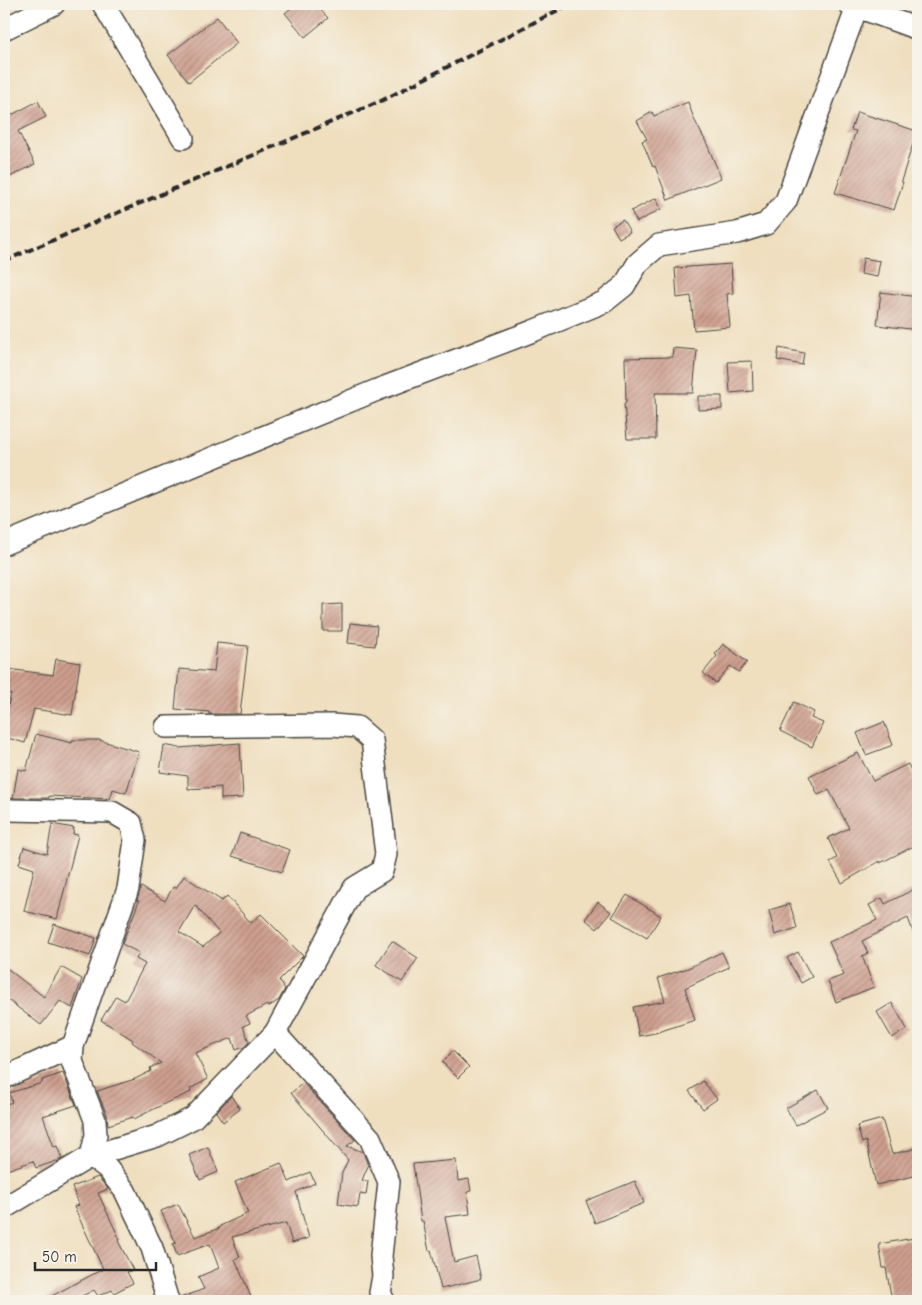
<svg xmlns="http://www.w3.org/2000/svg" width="922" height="1305" font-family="'Comic Neue',sans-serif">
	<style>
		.building { fill: url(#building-hatch); fill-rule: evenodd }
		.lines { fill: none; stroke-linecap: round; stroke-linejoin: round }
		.minor-casing { stroke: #484641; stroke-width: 24 }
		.minor { stroke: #fff; stroke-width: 21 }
		.rail { stroke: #2b2b2b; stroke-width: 4; stroke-dasharray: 8 4; stroke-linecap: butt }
	</style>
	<defs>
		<pattern id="building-hatch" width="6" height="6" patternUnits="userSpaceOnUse" patternTransform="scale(1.25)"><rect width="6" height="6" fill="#ce9f8f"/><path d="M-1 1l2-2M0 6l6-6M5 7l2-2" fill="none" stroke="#a78275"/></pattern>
	</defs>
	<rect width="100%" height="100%" fill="#f7f3e8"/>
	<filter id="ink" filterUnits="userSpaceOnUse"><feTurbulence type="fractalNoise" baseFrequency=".02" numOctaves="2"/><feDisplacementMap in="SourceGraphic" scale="10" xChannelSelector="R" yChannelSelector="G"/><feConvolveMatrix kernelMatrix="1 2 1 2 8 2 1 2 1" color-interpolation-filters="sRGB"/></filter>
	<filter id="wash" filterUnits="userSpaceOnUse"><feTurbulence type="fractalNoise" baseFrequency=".0096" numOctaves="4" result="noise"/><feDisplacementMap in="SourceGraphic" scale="20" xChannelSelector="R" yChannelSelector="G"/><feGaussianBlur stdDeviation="1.12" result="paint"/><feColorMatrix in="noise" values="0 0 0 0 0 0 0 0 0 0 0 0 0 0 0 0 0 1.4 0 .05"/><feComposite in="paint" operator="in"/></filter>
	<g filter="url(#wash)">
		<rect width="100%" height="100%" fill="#efdfbf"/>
		<g id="blocks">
			<g class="building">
				<path d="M296,4h19l13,14 -23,19 -20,-24z"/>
				<path d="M217,17l20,26 -48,39 -21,-27z"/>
				<path d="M38,101l8,16 -28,14 17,33 -31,16v-61z"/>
				<path d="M688,102l6,17 13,25 14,34 -53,22 -13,-34 -2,1 -11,-26 5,-2 -10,-18 15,-9 2,4z"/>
				<path d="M857,112l60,19 -16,50 2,1 -9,28 -59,-17 21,-62 -5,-1z"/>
				<path d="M656,198l5,11 -24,13 -6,-11z"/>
				<path d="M623,220l7,12 -11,6 -7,-12z"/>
				<path d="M863,258l17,3 -3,16 -16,-3z"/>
				<path d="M731,264l2,29 -6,1 3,33 -36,3 -3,-34 -14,2 -2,-30z"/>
				<path d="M881,292l37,5v33l-41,-5z"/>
				<path d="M673,348l24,2 -4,43h-38l1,46h-29l-3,-36h2l-1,-45 47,-1z"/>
				<path d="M779,348l25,5 -2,12 -25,-5z"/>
				<path d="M752,361l1,30 -23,2 -2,-31z"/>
				<path d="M698,396h24v13l-24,1z"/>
				<path d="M342,604v27h-19v-26z"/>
				<path d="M350,623l27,3 -2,20 -27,-3z"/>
				<path d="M217,643l31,3 -8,68h-31v-2l-34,-3 4,-40 35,3z"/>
				<path d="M723,644l24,18 -8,10 -9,-6 -14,17 -13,-10 14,-17 -2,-2z"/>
				<path d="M56,659l24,4 -8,52 -38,-6 -9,34 -21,-6v-16l7,-27 -7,-1 4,-24 45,6z"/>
				<path d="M794,702l20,10 -3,6 12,5 -11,24 -32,-16z"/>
				<path d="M884,722l9,23 -27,10 -9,-22z"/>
				<path d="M36,734l36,9v-3h27l40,12 -13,41 -13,-4 -3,10 -61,-3v2h-36l5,-29 8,2z"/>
				<path d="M240,743l3,55 -22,1v-12l-33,2v-13l-28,-4 4,-27 15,3z"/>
				<path d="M858,753l15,28 35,-17 10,21v59l-38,19v-2l-38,22 -12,-21 7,-4 -9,-20 21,-10 -20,-38 -11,5 -9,-19z"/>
				<path d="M52,824l22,4 -1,6 5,1 -21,84 -33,-8 10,-42 -15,-5 5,-17 23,7z"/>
				<path d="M240,833l50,17 -8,22 -50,-16z"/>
				<path d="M184,876l38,25 5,-5 24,27 10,-9 42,42 -24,24 6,9 -6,11 -11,7 -1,-2 -21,11 4,7 -7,3 6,16 -5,5 -8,3 -4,-12 -37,15 13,26 -18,10 1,3 -25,11 -32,16 -1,-2 -25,8 -1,-10 -10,-24 38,-12 16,-8 -1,-3 11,-5 -29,-21 1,-2 -32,-20 15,-24 9,5 20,-37 -9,-5 3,-6 -17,-9 17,-43 -2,-1 4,-13 24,14 8,-14 3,1zM195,905l24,28 -16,14 -24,-15z"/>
				<path d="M918,887v53h-2l-8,-22 -46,23 6,12 -6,3 12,31 -38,15 -8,-21 16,-6 -15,-33 48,-22 -8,-15 13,-7 3,6z"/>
				<path d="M627,895l34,21 -14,22 -35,-21z"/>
				<path d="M598,902l13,10 -14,17 -12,-10z"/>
				<path d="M790,904l7,24 -22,7 -6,-25z"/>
				<path d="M54,924l42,14 -6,18 -42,-14z"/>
				<path d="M392,941l26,17 -16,24 -26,-17z"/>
				<path d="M722,952l7,15 -44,21 10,32 -40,13 -16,3 -6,-29 32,-6 -7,-23 30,-10z"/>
				<path d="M798,952l14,25 -11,6 -14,-25z"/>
				<path d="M4,966l40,31 17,-30 21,12 -10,29 -12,-7 -19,24 -37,-28z"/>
				<path d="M892,1003l15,26 -15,9 -15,-26z"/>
				<path d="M453,1051l16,16 -11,11 -16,-16z"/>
				<path d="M63,1073l13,32 -33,11 11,31 3,-1 5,13 -26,9 -3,-7 -29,10v-66l8,-3 -3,-9 33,-10v-3z"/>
				<path d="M703,1081l14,18 -14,10 -14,-18z"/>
				<path d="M303,1083l52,57 -8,6 16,6 5,14 -6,14 6,1 -2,14 -6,-1 -2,13 -20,-3 4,-31 6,-13 -57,-67z"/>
				<path d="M818,1090l10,18 -32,17 -10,-17z"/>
				<path d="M231,1096l9,13 -17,13 -7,-10z"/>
				<path d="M882,1119l10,35 26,-6v27l-42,10 -10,-44 -4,2 -5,-17z"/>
				<path d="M208,1147l10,25 -18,8 -11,-25z"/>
				<path d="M456,1160l2,21 11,-2 2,12 -4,1 3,22 -25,3 9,45 22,-6 5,23 -40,10 -10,-39 -2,1 -6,-30h-2l-8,-57z"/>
				<path d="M281,1163l8,19 21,-10 5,11 -19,9 13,46 -17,5 -6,-20 -54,14 8,20 -5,2 16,38 -10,4h-61v-3l24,-9 -6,-12 21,-9 -9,-24 -33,12 -4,-12 3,-1 -15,-32 17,-7 17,33 25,-9v-2l28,-13 -13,-31z"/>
				<path d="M98,1177l10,12 -10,4 22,47 -2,1 15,29 -6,2 6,11 -19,10 -2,-3 -14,6 -4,-6 -22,11h-30l61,-32 -29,-62 5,-2 -7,-18z"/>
				<path d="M635,1181l9,22 -49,20 -9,-22z"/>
				<path d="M914,1238l4,23v40h-26l-6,-33h-3l-4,-24z"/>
			</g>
		</g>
	</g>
	<g filter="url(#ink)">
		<use href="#blocks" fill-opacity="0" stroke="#484641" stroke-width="1"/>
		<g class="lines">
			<g class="minor-casing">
				<g id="minor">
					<path d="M103,4l80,134"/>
					<path d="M849,4l69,25"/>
					<path d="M4,29l50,-25"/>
					<path d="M4,544l373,-154 156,-59 71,-29 20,-16 14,-23 21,-18 78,-12 29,-9 20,-23 71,-194"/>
					<path d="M166,727l166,-2 25,2 15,13 14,114 -4,17 -28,17 -79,145"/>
					<path d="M8,810l104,2 19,11 4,17 -7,49 -55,157 -1,15 23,59 1,15 -5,21"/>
					<path d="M4,1078l69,-32"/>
					<path d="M91,1156l16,12 18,23 27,57 16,53"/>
					<path d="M4,1208l87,-52 66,-20 36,-18 82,-85 95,105 19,44 -8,74 2,20 -3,17 4,8"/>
				</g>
			</g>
			<use href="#minor" class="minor"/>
			<path class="rail" d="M4,261l377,-160 189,-97"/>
		</g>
	</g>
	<rect width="922" height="1305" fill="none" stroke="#f7f3e8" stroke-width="20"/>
	<path d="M35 1262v8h121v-8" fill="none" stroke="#2b2b2b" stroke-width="2.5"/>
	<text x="42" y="1262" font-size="15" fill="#2b2b2b" stroke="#f7f3e8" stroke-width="4" paint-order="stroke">50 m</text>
</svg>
